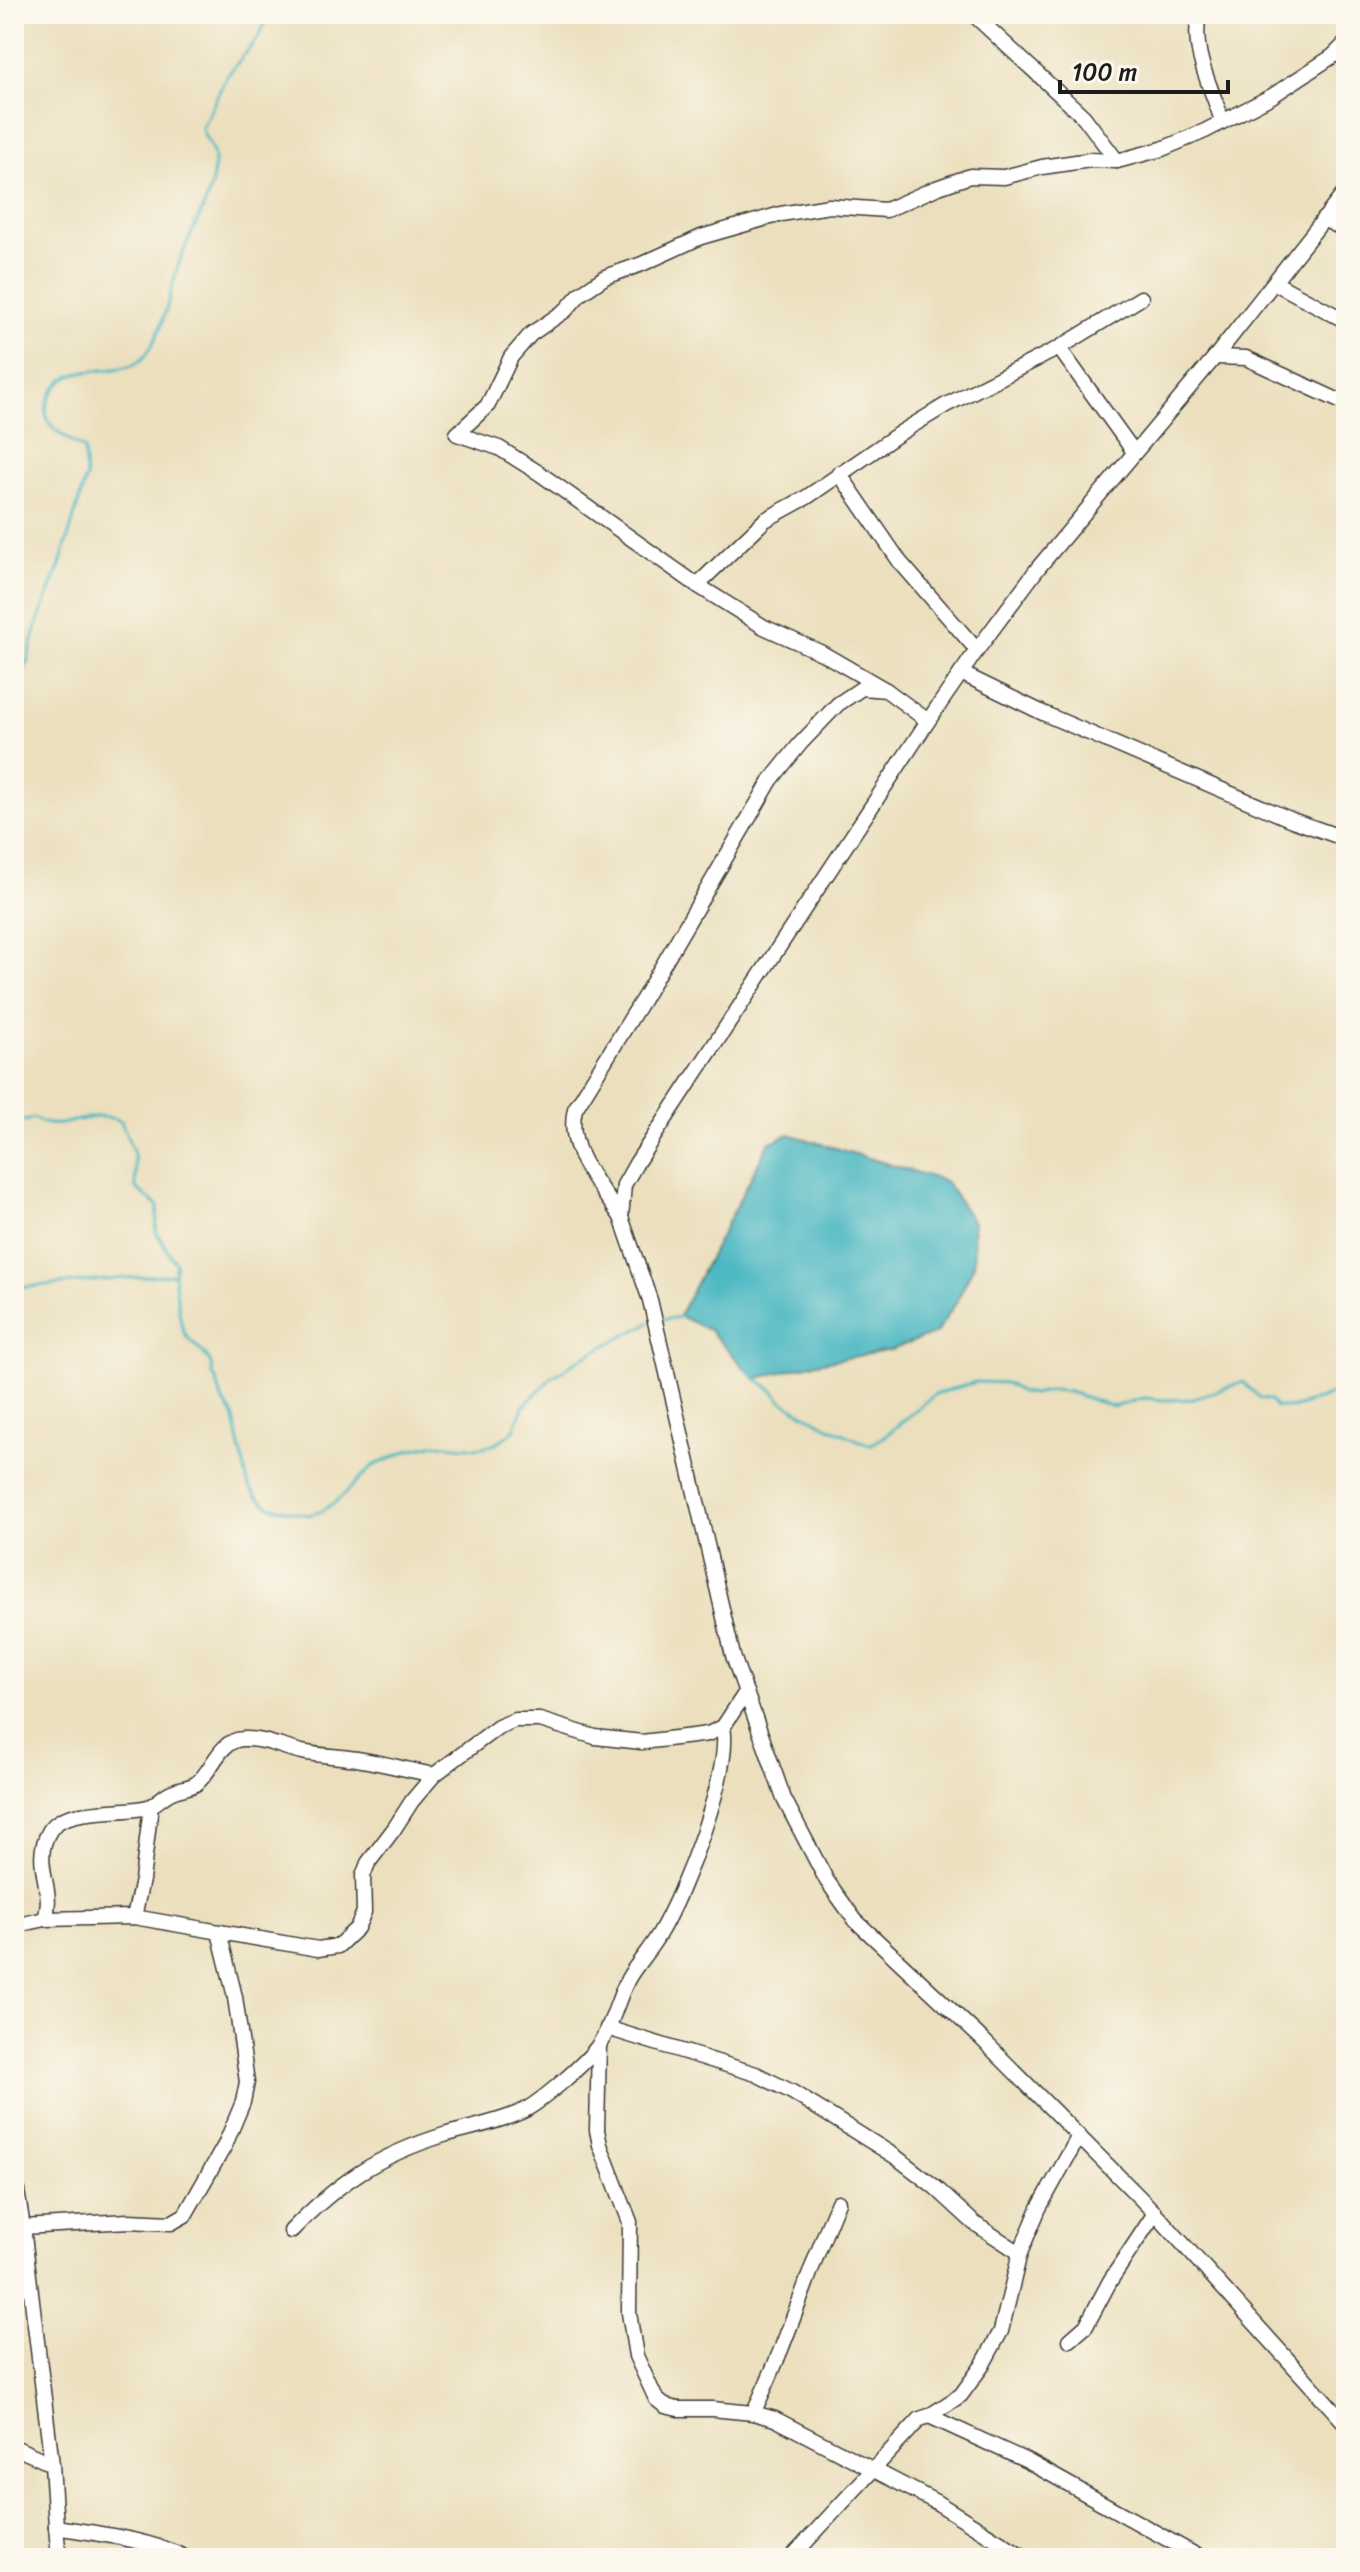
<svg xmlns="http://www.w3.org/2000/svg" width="1360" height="2572" font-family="Sriracha,sans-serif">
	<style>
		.water { fill: #49b7c2; stroke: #326a6f; stroke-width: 2 }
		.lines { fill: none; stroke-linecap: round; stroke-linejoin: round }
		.stream { stroke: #49b7c2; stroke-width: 3 }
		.minor-casing { stroke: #3b3934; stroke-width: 17 }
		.minor { stroke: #fff; stroke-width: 14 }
	</style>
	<rect width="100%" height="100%" fill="#fbf7ec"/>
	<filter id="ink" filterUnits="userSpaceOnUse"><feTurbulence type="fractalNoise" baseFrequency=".0125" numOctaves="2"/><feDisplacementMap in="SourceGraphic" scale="16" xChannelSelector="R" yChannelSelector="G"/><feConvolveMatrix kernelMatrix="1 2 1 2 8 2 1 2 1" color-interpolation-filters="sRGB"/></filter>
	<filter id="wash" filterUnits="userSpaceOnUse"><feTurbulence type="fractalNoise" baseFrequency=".006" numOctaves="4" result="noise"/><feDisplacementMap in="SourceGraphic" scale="32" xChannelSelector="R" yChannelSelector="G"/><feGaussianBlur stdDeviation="1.8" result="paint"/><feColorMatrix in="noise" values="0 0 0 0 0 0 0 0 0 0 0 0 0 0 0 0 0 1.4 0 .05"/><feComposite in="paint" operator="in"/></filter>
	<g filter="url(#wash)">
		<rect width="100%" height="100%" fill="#ebdfbd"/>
		<path class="water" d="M789,1134l156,47 28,41 1,43 -18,38 -20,30 -45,17 -79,14 -57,15 -46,-49 -30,-14 90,-173z"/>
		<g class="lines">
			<g class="stream">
				<path d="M14,687l13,-25 11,-40 22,-57 26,-88 -2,-28c-17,-12 -46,-22 -36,-48 18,-47 71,-19 95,-43 22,-25 26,-67 37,-98 12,-33 34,-61 34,-98 1,-13 -9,-22 -12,-34l24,-51 32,-39 11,-24"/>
				<path d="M14,1117l12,4 6,-3c4,1 8,4 12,5 22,7 46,-15 77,-2l13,33 2,34 22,18 -2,26 20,32 -2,10"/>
				<path d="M14,1288l160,-14c2,13 5,48 10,58 8,15 30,23 28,42l5,7 5,19 11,15 15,69 9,13 12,9 38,9 13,-3 16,-10 37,-36 37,-16 26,-6 41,4 19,-4 18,-14 9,-23 29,-30 26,-17 71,-37"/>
				<path d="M660,1320l20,-3"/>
				<path d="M747,1370c8,9 16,13 25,20 5,4 8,10 13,13 27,16 55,30 85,42l15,-9 50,-42 41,-12 29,1 16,9 12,2 20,-4 16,2 45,15 29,-9 23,2 27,-1 50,-17 17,16 10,2 5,7 18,1 53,-19"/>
			</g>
		</g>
	</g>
	<g filter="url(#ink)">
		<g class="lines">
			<g class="minor-casing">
				<g id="minor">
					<path d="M973,14l111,103 33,44"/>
					<path d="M1199,14c-8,40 12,70 23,107"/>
					<path d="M1346,191l-131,166 -177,211 -61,82 -49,71 -291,441 -13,23 -3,32 29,83 83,356 51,143 43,82 28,39 127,119 173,174 191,211"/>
					<path d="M1323,219l23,11"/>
					<path d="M1275,283l71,38"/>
					<path d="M1059,348l75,104"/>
					<path d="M1215,357l31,1 100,46"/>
					<path d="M839,473l61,89 77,88"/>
					<path d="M697,585l68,-65 42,-23 93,-64 46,-28 113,-57 82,-50"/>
					<path d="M961,673l84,41 247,106 54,19"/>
					<path d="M886,690l-64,-37 -58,-26 -67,-42 -158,-112 -40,-25 -42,-14 31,-29 23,-48 20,-23 35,-24 14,-16 25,-17 37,-13 59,-27 80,-23 48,-8 57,4 50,-22 34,-12 34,1 38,-10 48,-7 27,1 45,-12 43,-18 67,-35 61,-40 13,-13"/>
					<path d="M621,1217c-22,-32 -56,-68 -46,-108l68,-110 128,-219 29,-36 38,-40 24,-16 24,2 42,31"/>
					<path d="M134,1917l8,-37 9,-74"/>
					<path d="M45,1919c11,-32 -15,-56 5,-89 15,-24 73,-16 98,-23 9,-3 16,-13 26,-16 7,-3 16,-3 23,-8 16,-13 22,-43 46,-44 21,-1 40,9 59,13 18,4 37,4 55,7 26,4 51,11 77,16"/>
					<path d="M14,1926l31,-7 89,-2 184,32 20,-3 19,-18 7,-16 -1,-36 5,-13 26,-34 18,-28 22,-26 64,-48 17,-7h25l55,17 47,5 51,-6 15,-2 15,-7 23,-35"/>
					<path d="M607,2028l149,46 36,18 104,65 39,30 39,36 46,30"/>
					<path d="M599,2045l-2,85 3,15 30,77 -1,91 7,43 20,43 9,7 13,3h34l41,4 22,6 161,83 90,56"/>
					<path d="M14,2173l9,54 29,237 4,63c44,7 90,12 131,31"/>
					<path d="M23,2227l105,-6 43,2 14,-8 40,-70 18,-43 4,-20 -12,-85 -16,-65"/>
					<path d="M291,2231c47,-49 88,-76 153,-96 24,-7 60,-14 81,-25 18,-10 61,-47 73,-64 14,-19 19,-46 30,-67 9,-16 22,-29 31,-45 24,-40 73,-163 64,-207"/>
					<path d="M1070,2340l16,-14 24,-45 45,-68"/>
					<path d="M753,2413c34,-69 55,-141 85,-211"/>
					<path d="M929,2416l32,-21 21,-29 19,-35 19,-78 19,-45 40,-72"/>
					<path d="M14,2447l38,17"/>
					<path d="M56,2527l3,31"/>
					<path d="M791,2558l129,-139 9,-3 98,45 174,97"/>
				</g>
			</g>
			<use href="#minor" class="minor"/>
		</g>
	</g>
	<rect width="1360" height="2572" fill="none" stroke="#fbf7ec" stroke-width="48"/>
	<path d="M1060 80v12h168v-12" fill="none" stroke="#1c1c1c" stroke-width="4"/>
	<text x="1072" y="80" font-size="24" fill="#1c1c1c" stroke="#fbf7ec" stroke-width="6" paint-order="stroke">100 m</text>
</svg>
